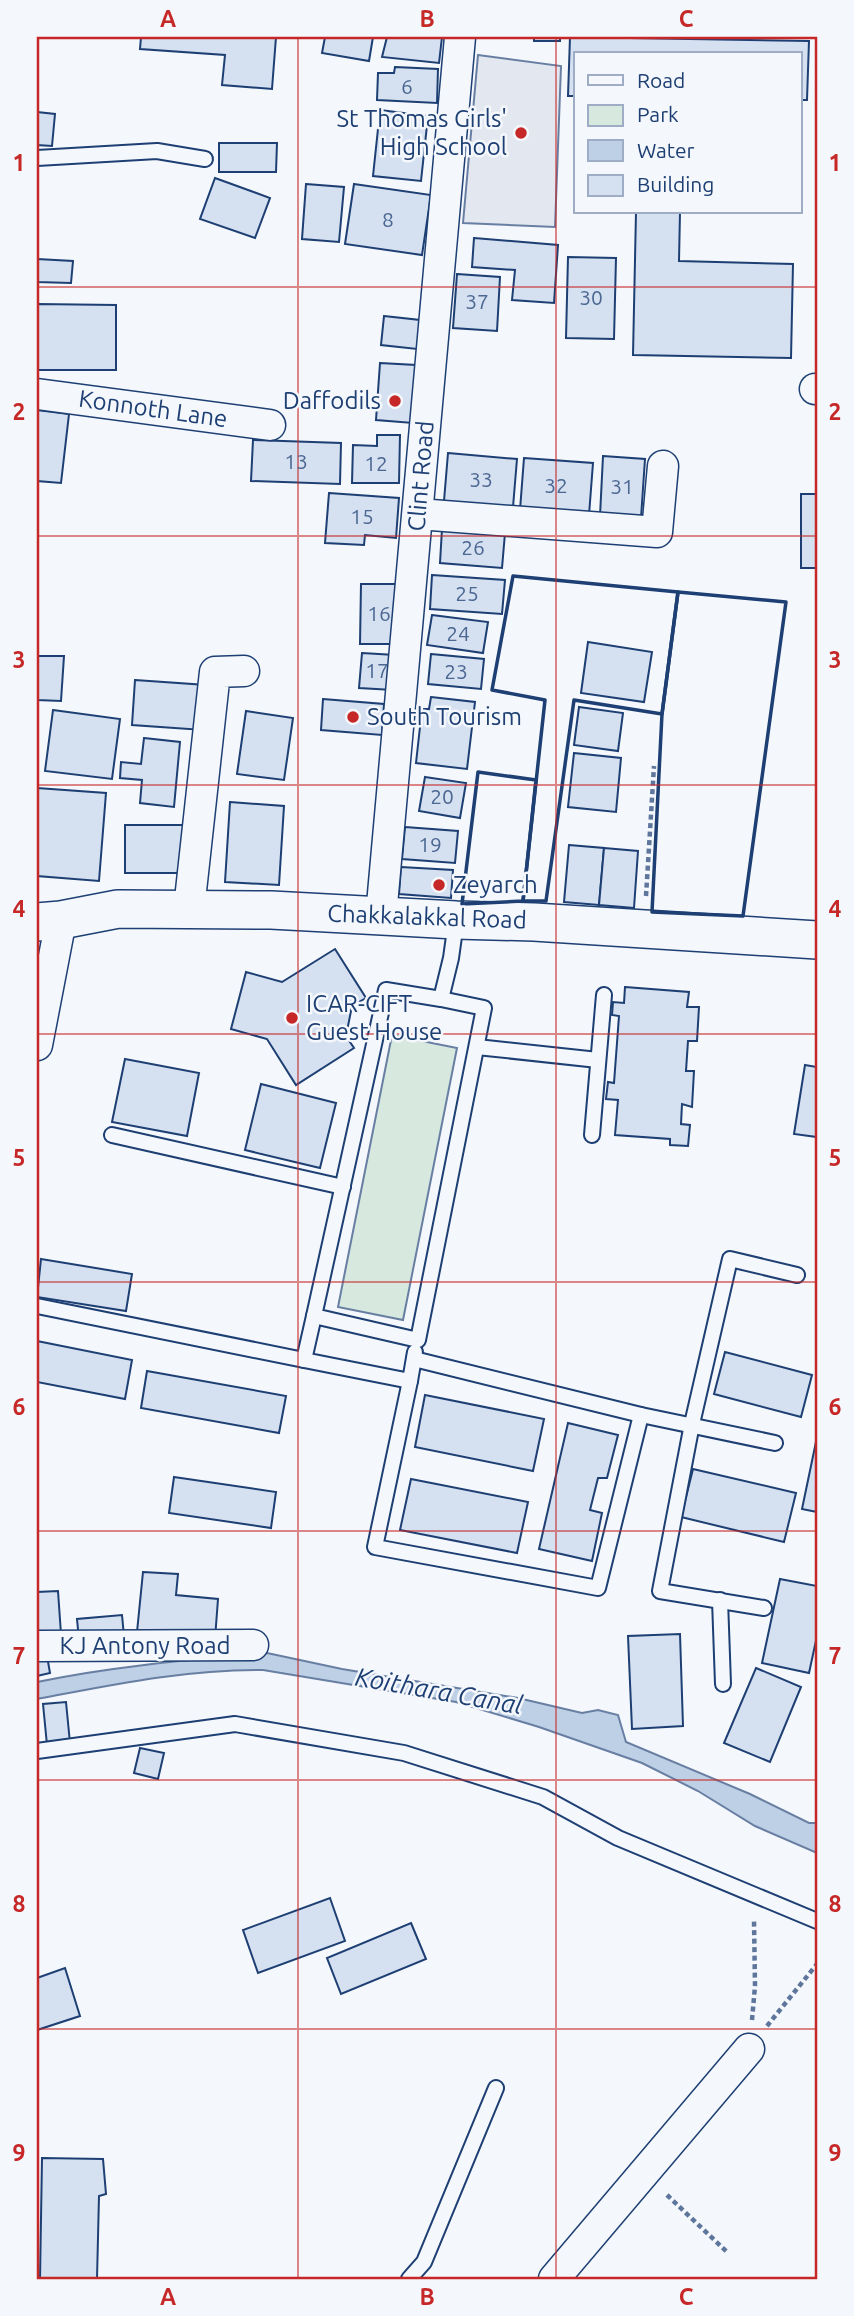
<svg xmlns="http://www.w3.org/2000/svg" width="854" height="2316" font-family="Ubuntu,sans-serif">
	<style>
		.green { fill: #d7e8df; stroke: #687fa3; stroke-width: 2 }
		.parking { fill: #e3e8f0; stroke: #687fa3; stroke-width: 2 }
		.water { fill: #bed0e5; stroke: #687fa3; stroke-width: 2 }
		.building { fill: #d5e0f0; stroke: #1d3f73; stroke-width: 2 }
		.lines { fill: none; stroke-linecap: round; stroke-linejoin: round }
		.service-casing { stroke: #1d3f73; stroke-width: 18 }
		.minor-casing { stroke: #1d3f73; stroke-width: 33 }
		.tertiary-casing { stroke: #1d3f73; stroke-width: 40 }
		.path { stroke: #5e769c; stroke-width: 4.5; stroke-dasharray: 5 3.5; stroke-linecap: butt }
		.service { stroke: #f4f7fb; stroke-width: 14 }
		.minor { stroke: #f4f7fb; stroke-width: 30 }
		.tertiary { stroke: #f4f7fb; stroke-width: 37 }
		.wall { stroke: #1d3f73; stroke-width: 3.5 }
		.grid { fill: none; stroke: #c62828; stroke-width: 2; stroke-opacity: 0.55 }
		.poi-dot { fill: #c62828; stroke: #f4f7fb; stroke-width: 2.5 }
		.labels { text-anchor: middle; stroke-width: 5; stroke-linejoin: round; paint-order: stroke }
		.number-label { font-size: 21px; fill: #4b6792 }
		.poi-label { font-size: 24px; fill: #1d3f73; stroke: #f4f7fb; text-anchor: start }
		.street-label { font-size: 24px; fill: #1d3f73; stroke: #f4f7fb }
		.water-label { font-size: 26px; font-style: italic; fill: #1d3f73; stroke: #f4f7fb }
		.neatline { fill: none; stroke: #c62828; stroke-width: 2.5 }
		.grid-label { font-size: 23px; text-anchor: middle; font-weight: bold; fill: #c62828 }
	</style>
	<rect width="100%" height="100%" fill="#f4f7fb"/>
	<path class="green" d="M392,1035l65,13 -54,272 -65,-13z"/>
	<path class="parking" d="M478,55l83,11 -6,161 -92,-4z"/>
	<path class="water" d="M267,1653l75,16 176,29 64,15 16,-3 20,5 8,27 124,52 59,29h8v30l-62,-27 -57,-35 -56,-28 -103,-36 -83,-25 -193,-32c-76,-1 -152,15 -226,29v-17c76,-16 152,-22 230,-29z"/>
	<g class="building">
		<path d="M141,37h135l-4,52 -50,-4 3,-30 -85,-6z"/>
		<path d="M325,37h48l-4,24 -47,-8z"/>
		<path d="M387,37h55l-3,26 -57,-6z"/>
		<rect x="534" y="37" width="26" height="4"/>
		<path d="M570,37l239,4 -2,59h-7v-46h-224v42h-8z"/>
		<path d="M395,67l43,2 -1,34 -60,-3 1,-27h16z"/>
		<path d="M380,110l48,6 -7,65 -48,-5z"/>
		<path d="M37,112l18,2 -3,32 -15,-1z"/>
		<path d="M219,143h58l-1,29h-57z"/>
		<path d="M215,178l55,20 -15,40 -55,-19z"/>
		<path d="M306,184l38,3 -5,55 -37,-3z"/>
		<path d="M354,184l77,11 -9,60 -77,-11z"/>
		<path d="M636,212h44l-1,49 114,3 -2,94 -158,-3z"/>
		<path d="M474,238l84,7 -4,58 -42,-3 3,-30 -43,-3z"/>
		<path d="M568,257l48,1 -2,81 -48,-1z"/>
		<path d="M37,259l36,2 -2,22 -34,-1z"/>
		<path d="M457,274l43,3 -3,54 -44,-3z"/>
		<path d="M37,304l79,1v65h-79z"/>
		<path d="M384,316l36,4 -3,29 -36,-4z"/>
		<path d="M380,363l36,2 -3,58 -37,-3z"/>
		<path d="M37,410l32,4 -8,69 -24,-2z"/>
		<path d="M377,435h23l-1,48h-47l1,-38 24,1z"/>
		<path d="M253,440l88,3 -1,41 -89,-3z"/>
		<path d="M448,453l69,6 -4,48 -69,-6z"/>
		<path d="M603,456l42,3 -4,59 -41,-2z"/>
		<path d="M524,458l69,5 -4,52 -69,-5z"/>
		<path d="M329,493l70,5 -3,40 -31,-3 -1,10 -39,-2z"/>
		<rect x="801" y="494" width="16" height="74"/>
		<path d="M442,529l63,4 -3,35 -62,-5z"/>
		<path d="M432,575l73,5 -3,34 -72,-5z"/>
		<path d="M361,584h37l-1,60h-37z"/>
		<path d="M432,615l56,7 -5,31 -56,-8z"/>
		<path d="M588,642l64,10 -8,50 -63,-9z"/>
		<path d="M362,653l33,2 -2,35 -34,-2z"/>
		<path d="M431,654l53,5 -3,30 -53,-5z"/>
		<path d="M37,656h27l-3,45 -24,-1z"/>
		<path d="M135,680l71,5 -3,45 -71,-5z"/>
		<path d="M431,697l44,5 -8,67 -51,-6 6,-54h7z"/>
		<path d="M323,699l61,5 -2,31 -61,-5z"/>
		<path d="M579,707l44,6 -5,38 -44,-6z"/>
		<path d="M53,710l67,9 -8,60 -67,-8z"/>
		<path d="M246,711l47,7 -9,62 -47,-6z"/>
		<path d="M144,738l36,4 -6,65 -34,-4 2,-23 -22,-2 1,-16 20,2z"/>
		<path d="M574,753l47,5 -5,54 -48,-5z"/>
		<path d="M425,777l41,6 -6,35 -41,-7z"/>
		<path d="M37,788l69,5 -7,88 -62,-5z"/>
		<path d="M230,802l54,4 -5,79 -54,-3z"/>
		<path d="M125,825h59l1,48h-60z"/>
		<path d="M405,827l53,4 -3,32 -53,-4z"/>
		<path d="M569,845l35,3 -5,57 -35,-3z"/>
		<path d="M604,848l34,3 -4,57 -35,-3z"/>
		<path d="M401,867l52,3 -2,28 -52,-4z"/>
		<path d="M335,949l31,49 -14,8 -6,30 8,12 -58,37 -29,-46 -36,-10 15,-57 36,10z"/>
		<path d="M625,987l64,5 -2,15h12l-2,34h-9l-2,30h8l-2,36 -10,-3 -1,20 9,1 -2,21 -18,-1v-6l-55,-4 3,-35 -12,-1 2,-17 6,1 5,-67 -7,-1 1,-13 11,1z"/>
		<path d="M125,1059l74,14 -12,63 -75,-14z"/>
		<path d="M805,1065l12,2v70l-23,-3z"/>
		<path d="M261,1084l75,19 -16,65 -75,-18z"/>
		<path d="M41,1259l91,15 -6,37 -89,-14z"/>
		<path d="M37,1341l95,19 -7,39 -88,-17z"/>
		<path d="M725,1352l87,23 -11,42 -87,-23z"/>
		<path d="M147,1371l139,25 -7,37 -138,-25z"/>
		<path d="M425,1395l119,24 -11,52 -118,-24z"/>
		<path d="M568,1423l50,12 -11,43h-9l-8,32 12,3 -10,48 -53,-12z"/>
		<path d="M817,1437v75l-15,-3z"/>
		<path d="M693,1469l103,24 -12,49 -103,-25z"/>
		<path d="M174,1477l102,15 -5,36 -102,-15z"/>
		<path d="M411,1479l117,23 -11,51 -117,-23z"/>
		<path d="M143,1572l35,2 -2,21 42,4 -3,40 -78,-7z"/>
		<path d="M780,1579l37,7v50l-8,37 -47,-10z"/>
		<path d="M58,1591l3,43 -24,1v-43z"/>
		<path d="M122,1615l2,21 -45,4 -2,-21z"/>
		<path d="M680,1634l3,92 -51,3 -4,-93z"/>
		<path d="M46,1650l4,23 -13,3v-24z"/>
		<path d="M756,1668l45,19 -31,75 -46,-19z"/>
		<path d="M66,1702l4,41 -23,2 -4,-41z"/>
		<path d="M140,1748l24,5 -6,26 -24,-6z"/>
		<path d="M330,1898l15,43 -87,32 -15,-43z"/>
		<path d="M411,1923l15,36 -85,35 -14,-36z"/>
		<path d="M65,1968l15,48 -43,14v-52z"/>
		<path d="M42,2158l61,1 3,35 -7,2 -2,83h-57z"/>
	</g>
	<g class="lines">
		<g class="service-casing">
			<g id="service">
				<path d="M37,158l120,-7 48,8"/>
				<path d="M441,999l-55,-9 -72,326 104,24 66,-332 -43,-9 10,-41 5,-36"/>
				<path d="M477,1047l121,13"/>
				<path d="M112,1135l231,52"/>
				<path d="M592,1135l12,-140"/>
				<path d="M37,1306l267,54"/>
				<path d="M314,1316l-10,44 106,21 5,-29"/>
				<path d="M414,1359l227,56 134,28"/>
				<path d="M410,1381l-35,166 223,41 43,-173"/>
				<path d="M720,1600l3,84"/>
				<path d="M764,1608l-104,-17 32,-167 38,-165 67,16"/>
				<path d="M37,1751l198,-27 169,29 139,44 75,41 199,83"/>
				<path d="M409,2279l15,-17 72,-174"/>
			</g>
		</g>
		<g class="minor-casing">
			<g id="minor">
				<path d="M815,389h2"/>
				<path d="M37,394l233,31"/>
				<path d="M418,514l239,18 6,-66"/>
				<path d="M189,909l26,-237 29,-1"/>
				<path d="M381,916l79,-879"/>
				<path d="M37,1045l24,-125"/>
				<path d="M37,1646l216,-1"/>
				<path d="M554,2279l195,-230"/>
			</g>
		</g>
		<g class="tertiary-casing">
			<path id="tertiary" d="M37,922l24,-2 57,-11 153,1 185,10 78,2 283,18"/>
		</g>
		<g class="path">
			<path d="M646,896l8,-130"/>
			<path d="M752,2020l3,-34 -1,-66"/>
			<path d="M767,2026l50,-62"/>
			<path d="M667,2195l60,57"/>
		</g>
		<use href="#service" class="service"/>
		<use href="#minor" class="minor"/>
		<use href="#tertiary" class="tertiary"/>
		<g class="wall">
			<path d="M513,576l165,16 -16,122 -88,-14 -28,201h-23l22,-201 -53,-10z"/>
			<path d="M678,592l108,10 -43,314 -91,-4 10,-198z"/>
			<path d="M478,772l58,8 -13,121 -61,3z"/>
		</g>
	</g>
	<path class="grid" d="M298,37v2242M556,37v2242M37,287h780M37,536h780M37,785h780M37,1034h780M37,1282h780M37,1531h780M37,1780h780M37,2029h780"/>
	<g class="poi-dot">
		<circle cx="521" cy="133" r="7"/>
		<circle cx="395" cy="401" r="7"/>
		<circle cx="353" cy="717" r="7"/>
		<circle cx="439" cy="885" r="7"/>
		<circle cx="292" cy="1018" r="7"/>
	</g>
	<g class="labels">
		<g class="number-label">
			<text x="407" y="94">6</text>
			<text x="388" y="227">8</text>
			<text x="591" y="305">30</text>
			<text x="477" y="309">37</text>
			<text x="296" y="469">13</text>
			<text x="376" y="471">12</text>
			<text x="481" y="487">33</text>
			<text x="556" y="493">32</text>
			<text x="622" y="494">31</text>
			<text x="362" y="524">15</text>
			<text x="473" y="555">26</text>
			<text x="467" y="601">25</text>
			<text x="379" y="621">16</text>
			<text x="458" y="641">24</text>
			<text x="377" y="678">17</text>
			<text x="456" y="679">23</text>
			<text x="442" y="804">20</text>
			<text x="430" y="852">19</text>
		</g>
		<g class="poi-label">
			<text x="507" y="127" text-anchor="end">St Thomas Girls'<tspan x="507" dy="28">High School</tspan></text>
			<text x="381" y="409" text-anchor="end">Daffodils</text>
			<text x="367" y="725">South Tourism</text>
			<text x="453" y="893">Zeyarch</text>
			<text x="306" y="1012">ICAR-CIFT<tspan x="306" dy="28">Guest House</tspan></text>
		</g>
		<g class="street-label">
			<text transform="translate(153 409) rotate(8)" y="8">Konnoth Lane</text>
			<text transform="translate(421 476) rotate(-85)" y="8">Clint Road</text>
			<text transform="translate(427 917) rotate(2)" y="8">Chakkalakkal Road</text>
			<text x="145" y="1654">KJ Antony Road</text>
		</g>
		<g class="water-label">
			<text transform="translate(439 1691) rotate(10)" y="9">Koithara Canal</text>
		</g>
	</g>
	<rect width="854" height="2316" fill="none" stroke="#f4f7fb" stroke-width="77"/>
	<rect x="574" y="52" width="228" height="161" fill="#f4f7fb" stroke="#9eadc5" stroke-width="2"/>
	<rect x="588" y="75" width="35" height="10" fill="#f4f7fb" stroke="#9eadc5" stroke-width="2"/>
	<text x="637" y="88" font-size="21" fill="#1d3f73">Road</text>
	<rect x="588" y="105" width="35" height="21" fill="#d7e8df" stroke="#9eadc5" stroke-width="2"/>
	<text x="637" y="122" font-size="21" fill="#1d3f73">Park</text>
	<rect x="588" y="140" width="35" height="21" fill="#bed0e5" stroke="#9eadc5" stroke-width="2"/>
	<text x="637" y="158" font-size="21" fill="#1d3f73">Water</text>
	<rect x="588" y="175" width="35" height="21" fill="#d5e0f0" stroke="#9eadc5" stroke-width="2"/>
	<text x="637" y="192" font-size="21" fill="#1d3f73">Building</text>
	<rect x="38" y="38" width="778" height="2240" class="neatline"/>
	<g class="grid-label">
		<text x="168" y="27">A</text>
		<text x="427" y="27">B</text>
		<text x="686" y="27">C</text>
		<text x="19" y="171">1</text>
		<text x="835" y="171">1</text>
		<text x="19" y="420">2</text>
		<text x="835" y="420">2</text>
		<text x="19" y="668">3</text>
		<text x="835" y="668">3</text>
		<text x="19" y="917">4</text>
		<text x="835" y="917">4</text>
		<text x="19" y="1166">5</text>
		<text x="835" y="1166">5</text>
		<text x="19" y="1415">6</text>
		<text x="835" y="1415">6</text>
		<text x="19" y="1664">7</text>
		<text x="835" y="1664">7</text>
		<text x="19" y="1912">8</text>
		<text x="835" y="1912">8</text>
		<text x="19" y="2161">9</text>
		<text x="835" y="2161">9</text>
		<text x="168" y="2305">A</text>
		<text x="427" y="2305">B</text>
		<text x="686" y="2305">C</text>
	</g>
</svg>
